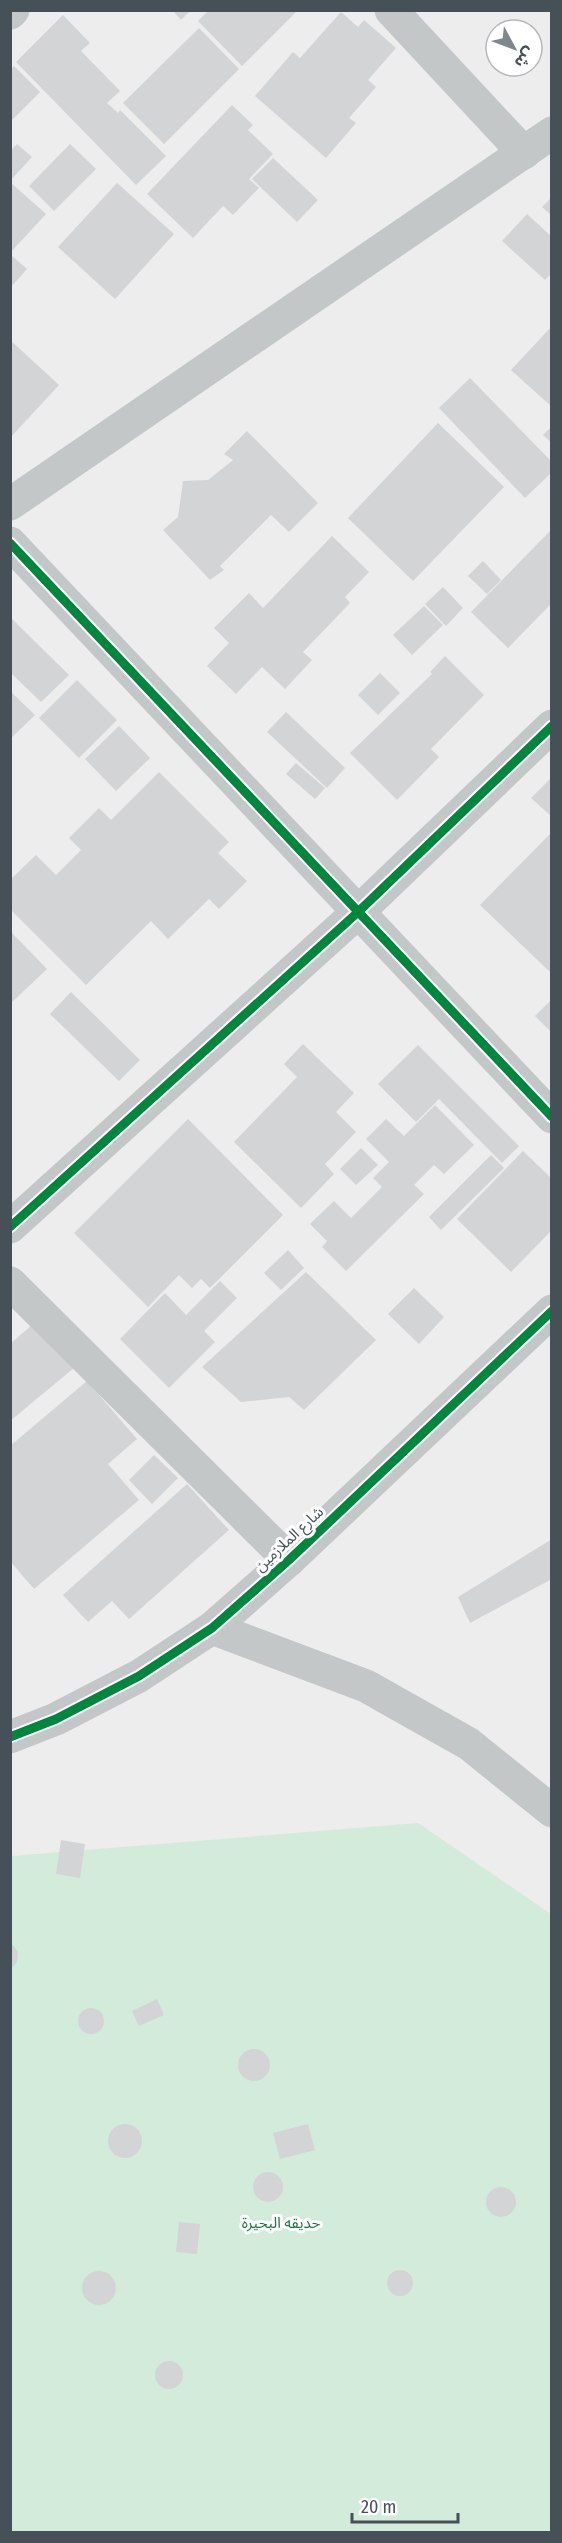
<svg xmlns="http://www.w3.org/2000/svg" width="562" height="2543" font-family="'Fira Sans Condensed','Noto Sans Arabic',sans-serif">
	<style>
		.green { fill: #d2ebdb }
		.building { fill: #d3d4d6 }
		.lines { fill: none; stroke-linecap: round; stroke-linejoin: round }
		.minor { stroke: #c4c7c8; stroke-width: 33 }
		.tertiary { stroke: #c4c7c8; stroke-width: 33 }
		.cycleway-casing { stroke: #fff; stroke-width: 13 }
		.cycleway { stroke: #00873e; stroke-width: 9 }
		.labels { text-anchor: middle; stroke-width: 6; stroke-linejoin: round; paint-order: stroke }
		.street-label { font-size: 15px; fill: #465057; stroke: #fff }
		.park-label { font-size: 15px; fill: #1d7244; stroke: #fff }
	</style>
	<rect width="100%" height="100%" fill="#ededed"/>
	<path class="green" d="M418,1823l133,91v618h-540v-676z"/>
	<g class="building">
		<path d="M172,10h19l-10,10z"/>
		<path d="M209,10h89l-56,56 -44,-45z"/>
		<path d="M341,12l17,15 6,-7 32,28 -28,32 8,7 -27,31 7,5 -30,35 -71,-62 38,-44 7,6z"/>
		<path d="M63,15l27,28 -9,8 39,40 -13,12 11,10 2,-3 46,46 -30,29 -120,-123z"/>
		<path d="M199,28l40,41 -75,75 -41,-41z"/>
		<path d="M14,66l26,26 -30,30v-52z"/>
		<path d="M232,105l21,20 -5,5 25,24 -24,25 10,9 -26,27 -10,-9 -30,32 -46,-44z"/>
		<path d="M17,144l15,13 -22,24v-30z"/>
		<path d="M70,144l26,25 -42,42 -25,-25z"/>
		<path d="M273,158l45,42 -21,22 -45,-43z"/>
		<path d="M10,182l36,32 -36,39z"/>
		<path d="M117,183l57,51 -59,65 -57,-52z"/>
		<path d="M552,197v19l-10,-9z"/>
		<path d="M527,214l25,23v36l-7,7 -43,-39z"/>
		<path d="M10,254l17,15 -17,19z"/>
		<path d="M552,326v81l-41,-37z"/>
		<path d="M10,340l49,45 -49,53z"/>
		<path d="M470,378l82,84v10l-27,26 -86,-90z"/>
		<path d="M438,423l66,64 -91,94 -65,-63z"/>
		<path d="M552,426v17l-9,-8z"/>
		<path d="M247,431l71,72 -29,29 -18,-17 -51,51 4,4 -14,10 -47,-50 15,-13 5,-36 25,-1 25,-20 -9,-6z"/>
		<path d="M552,529v74l-44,45 -37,-36z"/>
		<path d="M332,536l37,36 -24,25 5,6 -47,49 9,8 -27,29 -23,-22 -26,27 -29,-28 22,-23 -15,-15 35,-35 14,15z"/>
		<path d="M483,561l18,19 -14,14 -19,-18z"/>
		<path d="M443,587l20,21 -17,18 -21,-22z"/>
		<path d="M424,606l19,19 -31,30 -19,-20z"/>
		<path d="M10,617l59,58 -28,27 -31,-30z"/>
		<path d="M445,656l39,39 -53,54 8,8 -42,43 -47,-47 82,-79 -2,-2z"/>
		<path d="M380,673l20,20 -22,22 -20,-20z"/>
		<path d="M77,680l40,40 -38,38 -40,-40z"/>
		<path d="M10,691l25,24 -25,24z"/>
		<path d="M286,712l59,56 -18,20 -60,-56z"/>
		<path d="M119,726l31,32 -34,33 -31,-32z"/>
		<path d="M296,763l29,25 -10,11 -29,-25z"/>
		<path d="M159,772l70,70 -11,11 29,28 -28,28 -10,-10 -41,40 -17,-18 -65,64 -76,-76v-29l26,-25 20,20 25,-25 -12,-12 30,-30 12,12z"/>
		<path d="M552,777v40l-21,-19z"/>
		<path d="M552,832v142l-72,-69z"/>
		<path d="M10,931l37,38 -37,35z"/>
		<path d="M71,992l69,68 -21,21 -69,-67z"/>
		<path d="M552,999v34l-17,-17z"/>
		<path d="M303,1044l51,49 -18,19 20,20 -31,32 9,10 -33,34 -67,-66 63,-65 -13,-13z"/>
		<path d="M418,1045l101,101 -17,17 -63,-64 -23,23 -38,-38z"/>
		<path d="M435,1105l39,40 -30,29 -10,-9 -20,20 10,9 -78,77 -24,-24 5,-6 -17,-17 24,-23 17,17 31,-31 -9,-9 16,-16 -23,-23 20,-20 18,17z"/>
		<path d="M188,1119l95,96 -73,73 -9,-9 -9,9 -13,-13 -31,32 -74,-74z"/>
		<path d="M361,1148l17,17 -22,20 -16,-16z"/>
		<path d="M523,1151l29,28v51l-41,42 -54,-53z"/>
		<path d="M491,1155l13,13 -63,62 -12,-13z"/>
		<path d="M288,1250l16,18 -23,22 -17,-17z"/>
		<path d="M306,1272l70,68 -72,70 -15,-13 -48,5 -39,-35z"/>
		<path d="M220,1281l17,17 -33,33 11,11 -46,46 -49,-49 45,-46 21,22z"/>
		<path d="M414,1288l30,29 -25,27 -31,-30z"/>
		<path d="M32,1325l42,43 -64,53v-77z"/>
		<path d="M87,1381l50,58 -29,25 31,36 -105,89 -24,-28v-115z"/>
		<path d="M154,1455l24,23 -26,26 -23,-24z"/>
		<path d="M187,1484l42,46 -100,89 -17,-18 -24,21 -25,-27z"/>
		<path d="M552,1539v40l-82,44 -12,-26z"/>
		<path d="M61,1840l24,4 -5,34 -24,-4z"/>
		<path d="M10,1941l8,11 -1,10 -7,9z"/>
		<path d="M157,1999l7,16 -25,11 -7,-15z"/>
		<circle cx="91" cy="2021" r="13"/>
		<circle cx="254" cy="2065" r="16"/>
		<circle cx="125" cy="2141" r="17"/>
		<path d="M308,2124l7,26 -35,9 -7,-26z"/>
		<circle cx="268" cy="2187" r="15"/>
		<circle cx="501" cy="2202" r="15"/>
		<path d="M179,2222l21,2 -3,30 -21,-2z"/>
		<circle cx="400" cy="2283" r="13"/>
		<circle cx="99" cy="2288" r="17"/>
		<circle cx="169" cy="2375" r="14"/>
	</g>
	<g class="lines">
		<g class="minor">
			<path d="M391,10l133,143"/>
			<path d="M10,13l3,-3"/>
			<path d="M10,504l542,-371"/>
			<path d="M10,543l542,574"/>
			<path d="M10,1227l347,-314 195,-187"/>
			<path d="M10,1283l279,277"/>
			<path d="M212,1628l154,58 103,58 83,67"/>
		</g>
		<path class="tertiary" d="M10,1737l46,-18 83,-43 73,-48 77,-68 263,-249"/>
		<g class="cycleway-casing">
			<g id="cycleway">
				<path d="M10,543l542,574"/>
				<path d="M10,1227l347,-314 195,-187"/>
				<path d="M10,1737l46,-18 83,-43 73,-48 77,-68 263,-249"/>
			</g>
		</g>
		<use href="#cycleway" class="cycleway"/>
	</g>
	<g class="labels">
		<g class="street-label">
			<text transform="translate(289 1539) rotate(-43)" y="5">شارع الملازمين</text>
		</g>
		<g class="park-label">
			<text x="281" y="2228">حديقه البحيرة</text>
		</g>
	</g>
	<rect width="562" height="2543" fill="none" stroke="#465057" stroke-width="24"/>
	<g transform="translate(514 48) rotate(131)"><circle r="28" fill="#ffffff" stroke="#b5b9bc" stroke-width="1.5"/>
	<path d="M0-4.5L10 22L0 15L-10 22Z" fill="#80878c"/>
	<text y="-9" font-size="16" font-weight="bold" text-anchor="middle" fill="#465057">ش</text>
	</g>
	<path d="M352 2513v9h106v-9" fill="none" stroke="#465057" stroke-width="3"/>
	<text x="361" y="2513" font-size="18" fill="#465057" stroke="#ffffff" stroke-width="4.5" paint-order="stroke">20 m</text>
</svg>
